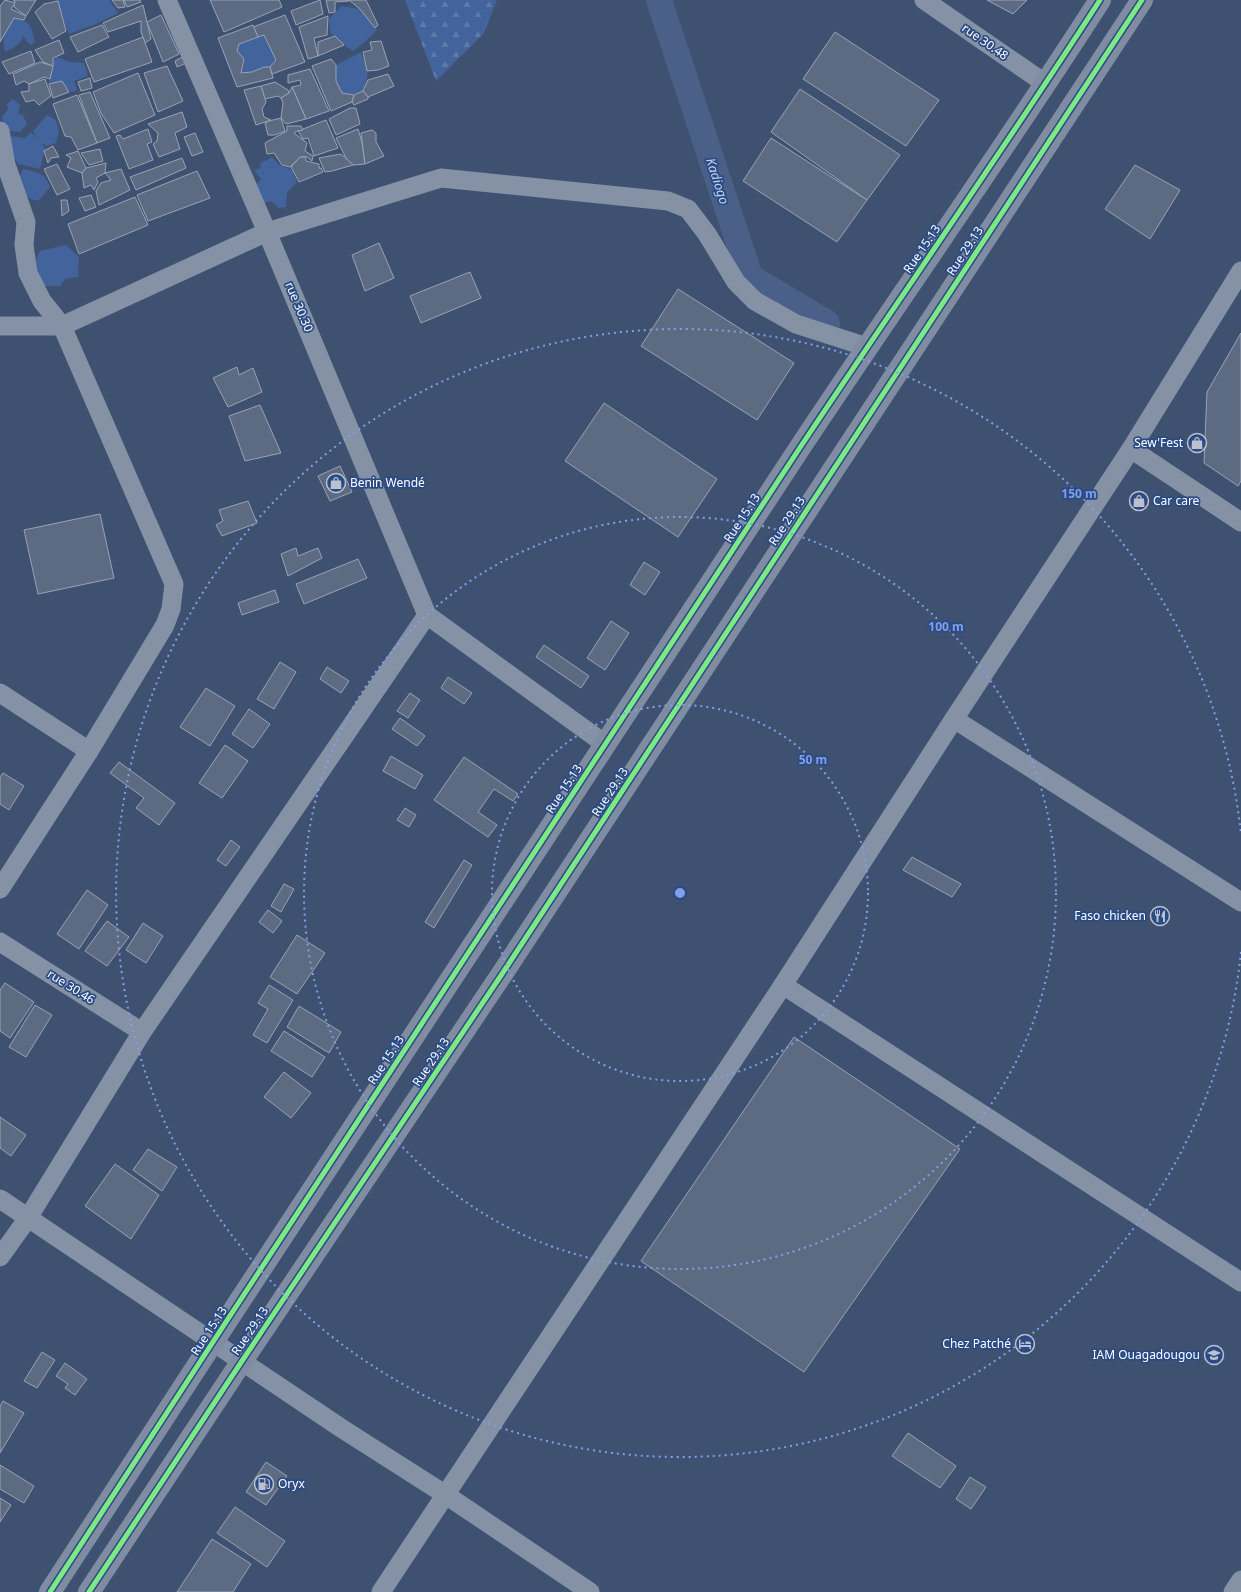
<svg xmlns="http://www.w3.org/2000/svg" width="1241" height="1592" font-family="'Noto Sans',sans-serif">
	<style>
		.green { fill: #42639c }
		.forest { fill: url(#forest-firs) }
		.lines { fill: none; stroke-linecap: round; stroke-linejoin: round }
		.canal { stroke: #4b6089; stroke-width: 26 }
		.building { fill: #5c6a82; stroke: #99a3b4 }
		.minor { stroke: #8592a6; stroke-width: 19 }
		.secondary { stroke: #808ca2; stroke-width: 22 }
		.cycleway-casing { stroke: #2a4b85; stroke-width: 8 }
		.cycleway { stroke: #7ce984; stroke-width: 5 }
		.ring { fill: none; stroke: #839eea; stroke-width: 2; stroke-dasharray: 2 4 }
		.labels { text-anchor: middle; stroke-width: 3.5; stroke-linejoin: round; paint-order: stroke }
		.street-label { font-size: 12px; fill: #fff; stroke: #2a4b85 }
		.poi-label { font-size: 12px; fill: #fff; stroke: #2a4b85; text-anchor: end }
		.water-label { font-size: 13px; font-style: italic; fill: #c1d2ee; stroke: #2a4b85 }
		.centre { fill: #839eea; stroke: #2a4b85; stroke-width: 2 }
		.ring-label { font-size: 12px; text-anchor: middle; font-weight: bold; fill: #839eea; stroke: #2a4b85; stroke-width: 3.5; stroke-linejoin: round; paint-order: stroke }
	</style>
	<defs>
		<pattern id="forest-firs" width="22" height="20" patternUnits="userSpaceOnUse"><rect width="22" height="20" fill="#42639c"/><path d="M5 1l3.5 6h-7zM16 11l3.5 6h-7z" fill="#5e7aab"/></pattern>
	</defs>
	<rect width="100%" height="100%" fill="#3f5170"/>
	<g class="green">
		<path d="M55,0h54l9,13 -22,11 -27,10z"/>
		<path d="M341,6l19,3 17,21 -11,11 -13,10 -9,-6 -14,-13 -1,-13z"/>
		<path d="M14,18c18,3 17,9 21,25l-5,2 -8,-10v5l-7,7 -10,5 -3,-23z"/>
		<path d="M264,35l12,25 -6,7h-6l-12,5 -11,1 3,-14 -7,-8 2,-7z"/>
		<path d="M361,52c7,16 9,24 2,39l-9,4 -12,-2 -6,-12v-16z"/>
		<path d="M57,57l13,5 14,1 4,13 -14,5 3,9 -6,2 -9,-10 -13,2 4,-23z"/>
		<path d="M13,99l7,6 -2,9 5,1 4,9 -7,8 -15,-1 -3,-14 6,-8 -1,-5z"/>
		<path d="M47,115l9,5 3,12 -3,11 -9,3 -6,-3 4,5 -5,21 -22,-5 -9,-16 2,-12 14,2 6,-6 6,6 -4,-7z"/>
		<path d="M272,157l7,8 13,5 5,13 -10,9 -1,15 -7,1 -8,-7 -9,3 -6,-19 5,-6 -7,-9 7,-2 -2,-4z"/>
		<path d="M23,169c15,3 21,3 27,18l-12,14 -7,-2 -16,-11z"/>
		<path d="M66,245l13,12 -1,20 -13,2 -5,7h-19l-8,-19 7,-16z"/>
	</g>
	<path class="forest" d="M405,0h92l-13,33 -48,48z"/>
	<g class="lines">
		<path class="canal" d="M659,0l91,277 77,46"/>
	</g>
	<g class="building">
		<path d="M5,0l10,3 -4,6 15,7 -2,4 -10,-2 -14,24v-36z"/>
		<path d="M13,0h23l-10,16 -12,-9 1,-6z"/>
		<path d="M112,0h11l2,7 -7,1z"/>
		<path d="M124,0h16l1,2 -14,5z"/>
		<path d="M210,0h69l3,7 -58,25z"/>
		<path d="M320,0l3,14 -27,11 -5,-14z"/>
		<path d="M326,0h23v1l-14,1v10l-6,1z"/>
		<path d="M349,0h17l12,25 -3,3 -15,-19z"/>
		<path d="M987,0h40l-14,14z"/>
		<path d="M58,1l8,30 -14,8 -17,-27 9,-8z"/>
		<path d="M143,5l8,34 -6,4 -4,-11v-11l-33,11 -5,-9z"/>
		<path d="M161,15l18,39 -16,8 -16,-40z"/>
		<path d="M285,15l20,47 -33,12 -2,-7 6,-7 -12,-25 -6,2 -5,-10z"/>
		<path d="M328,16l-1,19 -13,3 4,18 -10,3 -9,-32z"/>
		<path d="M102,25l7,12 -31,15 -8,-15z"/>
		<path d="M253,25l5,12 -19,7 -2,7 7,8 -3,14 11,-1 12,-5h6l3,11 -36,9 -19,-49z"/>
		<path d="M835,32l104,68 -33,46 -103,-67z"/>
		<path d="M335,36l9,9 -26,11v-14z"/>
		<path d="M143,37l9,25 -58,20 -9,-23z"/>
		<path d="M59,40l5,13 -11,5v8l-10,-4 -8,-12z"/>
		<path d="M381,41l8,25 -11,4 -11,1 -4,-19 9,-2 -2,-8z"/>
		<path d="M31,51l4,12 -26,11 -7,-12z"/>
		<path d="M186,55l3,7 -12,5 -2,-6z"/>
		<path d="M331,59l5,6v16l6,12 12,2 -2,7 -21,9 -19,-45z"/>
		<path d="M40,62l13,4 -3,13 -6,-2 -15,7 -5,-3 -8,4 -3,-11z"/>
		<path d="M167,66l16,35 -25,11 -14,-39z"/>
		<path d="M310,69l19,42 -23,8 -14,-32 9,-2 -1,-5 -12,3v-8z"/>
		<path d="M138,73l17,42 -41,18 -13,-20 -8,-21z"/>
		<path d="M388,74l6,12 -26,11 -5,-6 5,-11z"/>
		<path d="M90,78l2,10 -11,3 -3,-9z"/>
		<path d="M45,79l6,17 -12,9 -5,-5 -8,2 -5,-10 8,-1v-7z"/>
		<path d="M62,81l7,11 -16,6 -4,-14z"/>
		<path d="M275,82l13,8 1,3 -8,5 -3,-2 -13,3 -4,-13z"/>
		<path d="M261,86l5,16 -4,7 2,8 7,3 -15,5 -12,-35z"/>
		<path d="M292,87l14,32 -20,5 -5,-6 2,-15 -2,-5 8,-5z"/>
		<path d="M800,89l100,66 -33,45 -96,-68z"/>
		<path d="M363,91l5,6v2l-14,6 -2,-3 2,-7z"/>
		<path d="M90,92l20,46 -13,5 -18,-48z"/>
		<path d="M77,95l20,48 -19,7 -7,-13 -6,-1 -12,-32z"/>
		<path d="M350,108h6l4,16 -24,11 -7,-16z"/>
		<path d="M182,112l5,15 -12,6 5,16 -21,8 -6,-13 4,-3 1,-8 -10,-9z"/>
		<path d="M281,118l4,13 -10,4h-7l-3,-12 4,-2z"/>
		<path d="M326,120l12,28 -24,8 -6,-18 -5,1 -5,-8z"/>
		<path d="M287,126h14l2,4 -6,1 -3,2 13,10 -2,8 8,5 -1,5 -5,-4h-7l-10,10 -8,-2 -8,-12 -7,1 -2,-11 22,-12z"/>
		<path d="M148,129l4,13 -5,2 6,16 -24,9 -13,-33 4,-1 3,4z"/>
		<path d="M358,129l4,13 3,22 -12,1 -7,-7 -10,-20z"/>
		<path d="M372,130l4,3v9l8,14 -19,8 -4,-31z"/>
		<path d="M195,133l8,19 -11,4 -8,-19z"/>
		<path d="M771,138l96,62 -30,42 -94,-61z"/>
		<path d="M53,146l6,11 -8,1 -3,5 -4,-12z"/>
		<path d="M100,149l3,12 -14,4 -8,-12z"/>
		<path d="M78,151l8,17 -4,5 -15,-6 4,-9 -5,-3z"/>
		<path d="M341,154l8,7 4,4 -21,6 -7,1 -6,-14z"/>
		<path d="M300,157h5l1,4 13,3v4h2l2,4 -24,10 -8,-15z"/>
		<path d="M182,158l4,10 -50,22 -6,-13z"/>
		<path d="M106,163l-1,10 -9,5 2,4 -4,8 -3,-5 -7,3 -2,-15 4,-5z"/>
		<path d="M57,164l13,25 -13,6 -13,-26z"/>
		<path d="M1135,165l45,25 -30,49 -45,-30z"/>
		<path d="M121,169l9,21 -31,15 -3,-14 5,-8 10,-3 -6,-7z"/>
		<path d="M197,171l13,27 -62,23 -11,-26z"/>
		<path d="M91,195l5,12 -11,4 -6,-13z"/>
		<path d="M135,197l13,28 -69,29 -11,-30z"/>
		<path d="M61,200h6l2,11 -7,5z"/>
		<path d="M379,243l15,35 -29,13 -13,-36z"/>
		<path d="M470,272l11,26 -60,25 -11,-27z"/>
		<path d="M678,289l116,74 -37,57 -116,-74z"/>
		<path d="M1241,333v148l-3,5 -34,-23 3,-71z"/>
		<path d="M237,367l2,8 14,-7 9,24 -34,15 -15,-29z"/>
		<path d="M604,403l113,76 -39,58 -113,-76z"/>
		<path d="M260,405l21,48 -36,8 -16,-45z"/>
		<path d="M340,466l12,26 -22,9 -12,-25z"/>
		<path d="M248,501l9,22 -35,13 -6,-11 7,-4 -4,-11z"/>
		<path d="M100,514l14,64 -76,16 -14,-64z"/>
		<path d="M296,548l2,8 20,-8 4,10 -34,18 -7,-22z"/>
		<path d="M358,559l9,19 -63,26 -8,-20z"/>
		<path d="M644,562l16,10 -15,23 -15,-10z"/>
		<path d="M275,590l4,12 -37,13 -4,-12z"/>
		<path d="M611,621l18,12 -24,37 -18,-12z"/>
		<path d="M544,645l45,31 -8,12 -45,-31z"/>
		<path d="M280,662l16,10 -22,37 -17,-10z"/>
		<path d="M327,667l22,14 -8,12 -21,-14z"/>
		<path d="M448,677l24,16 -8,11 -23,-16z"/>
		<path d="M206,688l29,18 -25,40 -30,-19z"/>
		<path d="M410,693l10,7 -12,18 -11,-7z"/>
		<path d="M249,709l21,15 -17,24 -21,-14z"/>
		<path d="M400,718l25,18 -8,10 -25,-17z"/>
		<path d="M225,745l23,16 -26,37 -23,-15z"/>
		<path d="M391,756l32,19 -8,14 -32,-18z"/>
		<path d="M464,757l54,37 -5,7 -19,-12 -16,23 19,13 -9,12 -54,-37z"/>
		<path d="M119,762l56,41 -16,22 -23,-17 8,-10 -34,-25z"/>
		<path d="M3,773l21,13 -15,24 -9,-6v-27z"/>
		<path d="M405,808l11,7 -7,12 -12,-7z"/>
		<path d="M231,840l9,7 -14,19 -9,-6z"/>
		<path d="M912,857l49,27 -9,13 -49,-27z"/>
		<path d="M464,860l8,5 -38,63 -9,-6z"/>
		<path d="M284,884l10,5 -13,23 -10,-6z"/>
		<path d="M87,890l21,15 -29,44 -22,-15z"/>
		<path d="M268,910l14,11 -9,12 -14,-11z"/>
		<path d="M107,921l22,16 -22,29 -22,-15z"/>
		<path d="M143,923l20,13 -17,27 -20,-13z"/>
		<path d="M297,935l28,18 -28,41 -27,-17z"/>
		<path d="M5,983l29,19 -24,36 -10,-7v-41z"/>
		<path d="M269,985l24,15 -26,43 -14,-8 15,-26 -10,-6z"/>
		<path d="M35,1005l17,10 -26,42 -17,-10z"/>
		<path d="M299,1006l42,26 -12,21 -42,-26z"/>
		<path d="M284,1031l41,26 -13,20 -41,-26z"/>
		<path d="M794,1037l166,112 -156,223 -163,-111z"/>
		<path d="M284,1072l27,21 -20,25 -27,-21z"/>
		<path d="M0,1117l26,18 -15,21 -11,-8z"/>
		<path d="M148,1149l29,18 -15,24 -29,-21z"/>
		<path d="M115,1164l44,31 -28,44 -46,-33z"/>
		<path d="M42,1352l13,8 -18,28 -13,-7z"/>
		<path d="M65,1363l22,16 -12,16 -10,-7 3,-4 -12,-8z"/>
		<path d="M3,1401l21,12 -24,40v-47z"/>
		<path d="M908,1433l48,33 -16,22 -48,-32z"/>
		<path d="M266,1462l21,14 -21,29 -20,-13z"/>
		<path d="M0,1465l34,21 -10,17 -24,-14z"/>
		<path d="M970,1477l16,10 -15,22 -15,-10z"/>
		<path d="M0,1498l11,7 -11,17z"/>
		<path d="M235,1507l50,34 -18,26 -50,-34z"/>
		<path d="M212,1539l39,25 -18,28h-56z"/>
	</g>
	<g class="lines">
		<g class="minor">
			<path d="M167,0l100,232 160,383"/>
			<path d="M924,0l122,84"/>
			<path d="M0,131l6,34 20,57 -2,23 4,28 14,28 20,25 112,258 -3,25 -6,16 -76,126 -89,138"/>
			<path d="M0,326h62l205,-94 174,-54 227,23 20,8 19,25 29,48 19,19 41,23 71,23"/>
			<path d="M1131,449l110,73"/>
			<path d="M427,615l178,129"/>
			<path d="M0,693l89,58"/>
			<path d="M954,719l287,183"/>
			<path d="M0,942l142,90"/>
			<path d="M783,985l458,297"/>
			<path d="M0,1199l341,229 105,67 144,97"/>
			<path d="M0,1257l28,-39 114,-186 285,-417"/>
			<path d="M381,1592l402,-607 171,-266 177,-270 110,-178"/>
			<path d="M1233,1592l8,-12"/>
		</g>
		<g class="secondary">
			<path d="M50,1592c249,-383 500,-765 751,-1146 99,-149 202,-295 299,-446"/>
			<path d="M89,1592l153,-231 260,-387 640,-974"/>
		</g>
		<g class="cycleway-casing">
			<g id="cycleway">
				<path d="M50,1592c249,-383 500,-765 751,-1146 99,-149 202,-295 299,-446"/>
				<path d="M89,1592l153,-231 260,-387 640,-974"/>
			</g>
		</g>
		<use href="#cycleway" class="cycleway"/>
	</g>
	<g class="ring">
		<circle cx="680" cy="893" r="188"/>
		<circle cx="680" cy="893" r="376"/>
		<path d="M1241 952A564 564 0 1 1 1241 834"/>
	</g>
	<defs>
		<g id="shop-ring" transform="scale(1)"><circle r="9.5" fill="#2a4b85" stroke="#bcc2cd" stroke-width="1.5"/><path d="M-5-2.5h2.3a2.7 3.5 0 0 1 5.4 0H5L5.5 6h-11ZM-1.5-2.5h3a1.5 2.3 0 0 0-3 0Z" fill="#bcc2cd"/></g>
		<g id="restaurant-ring" transform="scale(1)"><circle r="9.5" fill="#2a4b85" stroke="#bcc2cd" stroke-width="1.5"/><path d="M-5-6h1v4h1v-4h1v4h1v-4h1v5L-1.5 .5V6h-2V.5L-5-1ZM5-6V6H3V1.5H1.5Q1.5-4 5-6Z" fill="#bcc2cd"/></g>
		<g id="hotel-ring" transform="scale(1)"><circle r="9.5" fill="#2a4b85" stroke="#bcc2cd" stroke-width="1.5"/><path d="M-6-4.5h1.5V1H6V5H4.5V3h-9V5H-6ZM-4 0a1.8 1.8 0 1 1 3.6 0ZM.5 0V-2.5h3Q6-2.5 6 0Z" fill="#bcc2cd"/></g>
		<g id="school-ring" transform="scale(1)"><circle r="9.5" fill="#2a4b85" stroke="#bcc2cd" stroke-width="1.5"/><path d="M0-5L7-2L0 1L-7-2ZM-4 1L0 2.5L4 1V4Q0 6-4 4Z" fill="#bcc2cd"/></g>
		<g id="fuel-ring" transform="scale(1)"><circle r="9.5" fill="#2a4b85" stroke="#bcc2cd" stroke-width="1.5"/><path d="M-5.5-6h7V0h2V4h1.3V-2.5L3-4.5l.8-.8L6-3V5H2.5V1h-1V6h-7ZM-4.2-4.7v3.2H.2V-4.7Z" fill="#bcc2cd"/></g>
	</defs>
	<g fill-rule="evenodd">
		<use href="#shop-ring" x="1197" y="443"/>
		<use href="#shop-ring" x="336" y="483"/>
		<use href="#shop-ring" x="1139" y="501"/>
		<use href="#restaurant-ring" x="1160" y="916"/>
		<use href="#hotel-ring" x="1025" y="1344"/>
		<use href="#school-ring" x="1214" y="1355"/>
		<use href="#fuel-ring" x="264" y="1484"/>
	</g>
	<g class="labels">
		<g class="street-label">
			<text transform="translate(985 42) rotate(35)" y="4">rue 30.48</text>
			<text transform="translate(922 249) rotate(-56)" y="4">Rue 15.13</text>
			<text transform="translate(965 251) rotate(-57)" y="4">Rue 29.13</text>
			<text transform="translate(299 307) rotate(67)" y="4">rue 30.30</text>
			<text transform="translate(742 518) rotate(-57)" y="4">Rue 15.13</text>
			<text transform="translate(787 521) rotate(-57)" y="4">Rue 29.13</text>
			<text transform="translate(564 789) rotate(-57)" y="4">Rue 15.13</text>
			<text transform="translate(610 792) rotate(-57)" y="4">Rue 29.13</text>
			<text transform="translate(71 987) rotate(32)" y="4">rue 30.46</text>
			<text transform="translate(386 1060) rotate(-57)" y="4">Rue 15.13</text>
			<text transform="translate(431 1062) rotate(-56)" y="4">Rue 29.13</text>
			<text transform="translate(209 1331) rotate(-57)" y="4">Rue 15.13</text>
			<text transform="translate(250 1331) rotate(-56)" y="4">Rue 29.13</text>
		</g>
		<g class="poi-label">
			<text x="1183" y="447">Sew'Fest</text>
			<text x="350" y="487" text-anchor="start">Benin Wendé</text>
			<text x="1153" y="505" text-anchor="start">Car care</text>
			<text x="1146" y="920">Faso chicken</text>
			<text x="1011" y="1348">Chez Patché</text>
			<text x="1200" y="1359">IAM Ouagadougou</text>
			<text x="278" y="1488" text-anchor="start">Oryx</text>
		</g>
		<g class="water-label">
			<text transform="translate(718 181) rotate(72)" y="5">Kadiogo</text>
		</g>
	</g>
	<circle cx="680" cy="893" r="6" class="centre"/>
	<g class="ring-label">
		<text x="1079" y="498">150 m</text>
		<text x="946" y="631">100 m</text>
		<text x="813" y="764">50 m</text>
	</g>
</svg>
